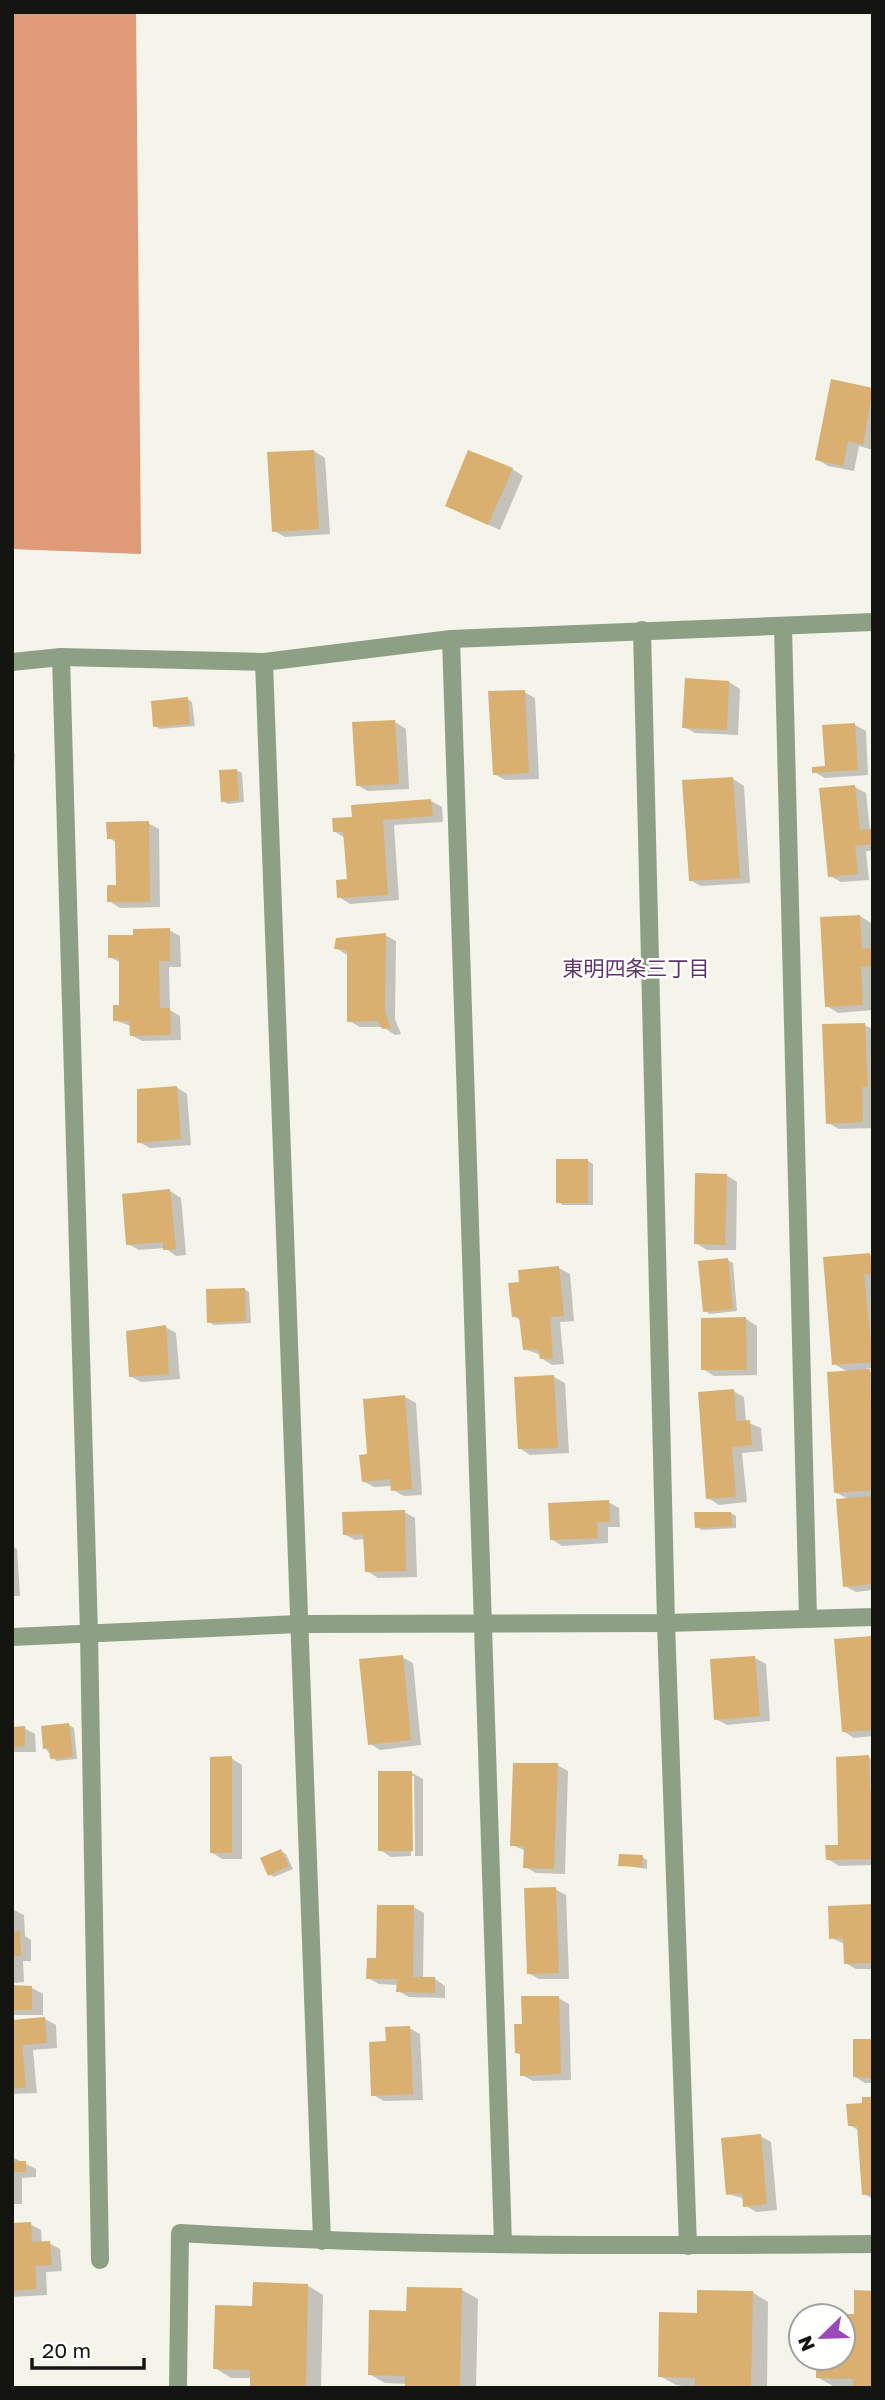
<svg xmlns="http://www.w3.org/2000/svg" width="885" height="2400" font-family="'Golos Text','Noto Sans JP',sans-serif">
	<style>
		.forest { fill: #df9a78 }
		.shadow { fill: #0003 }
		.building { fill: #dab070 }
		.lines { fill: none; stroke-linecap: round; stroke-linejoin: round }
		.minor { stroke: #8da086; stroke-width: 18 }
		.labels { text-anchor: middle; stroke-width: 5; stroke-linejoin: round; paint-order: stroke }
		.neighbourhood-label { font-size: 21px; fill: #5e356c; stroke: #fffffe }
	</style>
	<rect width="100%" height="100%" fill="#f4f4ea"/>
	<path class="forest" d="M12,12h124l5,542 -129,-5z"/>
	<g class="shadow">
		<path d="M832,381l41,9v60l-14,-4 -5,25 -26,-5 -11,-7z"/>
		<path d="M314,451l11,7 5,76 -45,3 -11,-6z"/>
		<path d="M512,469l11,7 -23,54 -53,-24z"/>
		<path d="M729,682l11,7 -2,46 -43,-2 -11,-6z"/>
		<path d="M524,692l11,6 4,81 -34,1 -11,-6z"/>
		<path d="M187,699l5,3 3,24 -35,3 -5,-3z"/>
		<path d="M395,722l11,7 3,60 -41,2 -11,-6z"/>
		<path d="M855,725l11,6 2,44 -43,3 -11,-6 12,-5z"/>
		<path d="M12,753l3,1 -3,33z"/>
		<path d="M236,770l6,3 2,29 -16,2 -5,-3z"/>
		<path d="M733,779l11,7 6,97 -49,3 -11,-6z"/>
		<path d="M855,787l11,6 4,37 3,2v19h-7l3,29 -28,2 -11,-6z"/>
		<path d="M431,801l11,6 1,15 -49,3 5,75 -49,4 -11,-7 9,-16 -3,-43 -11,-7 20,-13z"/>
		<path d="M148,823l11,6 1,78 -40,1 -11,-7 8,-14v-44l-8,-5z"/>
		<path d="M860,916l11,7 2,87 -35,3 -11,-7z"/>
		<path d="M169,930l11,6 1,31h-12l1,43 10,6 1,24 -39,1 -11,-6v-9l-17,-6 7,-13v-44l-11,-6 25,-20z"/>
		<path d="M385,935l11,6 -1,78 6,15 -6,1 -12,-8h-23l-11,-6 -2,-66 -11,-7z"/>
		<path d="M864,1025l9,4v99l-34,1 -11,-6z"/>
		<path d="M176,1087l11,7 4,51 -41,3 -11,-6z"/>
		<path d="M588,1161l5,3v41h-30l-5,-3z"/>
		<path d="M726,1175l11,7 -1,68h-29l-11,-7z"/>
		<path d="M170,1191l11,7 5,57 -10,1 -11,-8 -26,2 -11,-6z"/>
		<path d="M870,1255l3,2v111l-8,1 8,4v217l-17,2 -11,-6 5,-86 -15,-8 13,-120 -14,-8z"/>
		<path d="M728,1260l5,3 4,48 -27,3 -5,-3z"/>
		<path d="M559,1268l11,6 4,47 -14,1 4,42 -12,1 -11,-7v-3l-17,-6 -2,-28 -9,-5 7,-33z"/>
		<path d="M244,1289l5,3 2,31 -37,2 -5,-3z"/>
		<path d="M746,1319l11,7v49l-43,1 -11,-7z"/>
		<path d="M165,1327l11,6 4,46 -39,3 -11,-6z"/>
		<path d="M554,1377l11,6 4,70 -39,2 -11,-7z"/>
		<path d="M733,1391l11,6 2,25 15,6 2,23 -21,2 5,49 -28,3 -11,-7z"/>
		<path d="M405,1397l11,6 6,92 -18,1 -11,-6 -1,-4 -18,1 -11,-6 6,-25z"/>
		<path d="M608,1502l11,6 1,19h-12v16l-46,3 -11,-7z"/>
		<path d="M404,1512l11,6 2,59 -39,1 -11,-7 -2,-32 -10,1 -11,-6z"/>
		<path d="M731,1513l5,3v12l-34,2 -5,-3z"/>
		<path d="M12,1546l5,3 3,47h-8z"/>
		<path d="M871,1638l2,98 -19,2 -11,-7z"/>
		<path d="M402,1657l11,6 8,82 -41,5 -11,-7z"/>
		<path d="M755,1658l11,6 4,57 -43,4 -11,-6z"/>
		<path d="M69,1725l5,3 3,31 -21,2 -11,-13z"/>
		<path d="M12,1728h12l11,6 1,18h-24z"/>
		<path d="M868,1757l5,3v105l-34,1 -11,-7 12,-12z"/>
		<path d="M231,1758l11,7v94h-20l-11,-7z"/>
		<path d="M557,1765l11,6 -3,103 -29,-1 -11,-6 1,-16 -14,-6z"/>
		<path d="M412,1773l11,6v77h-8l-1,-80h-4l1,80 -20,1 -11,-7z"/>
		<path d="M281,1851l5,3 7,15 -19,8 -5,-3z"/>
		<path d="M642,1857l5,3v9l-27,-4z"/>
		<path d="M555,1889l11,6 3,84h-30l-11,-6z"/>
		<path d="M873,1906v63h-17l-11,-6v-19l-14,-6z"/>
		<path d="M413,1907l11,6 -1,66h12l10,7v12l-36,-1 -11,-6v-6l-19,-1 -11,-6z"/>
		<path d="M12,1909l12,6 1,21 6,4v21h-8l1,21 -12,1z"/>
		<path d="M12,1987l20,1 11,6v21h-31z"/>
		<path d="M558,1998l11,6 2,76 -38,1 -11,-6v-20l-5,-3 7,-26z"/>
		<path d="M45,2019l11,6 1,23 -24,2 4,43 -25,1v-72z"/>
		<path d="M409,2028l11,6 3,66 -39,1 -11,-6 15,-53z"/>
		<path d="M873,2041v42h-8l-11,-7z"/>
		<path d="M873,2098v101l-9,-5 -4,-63 -11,-6 15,-21z"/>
		<path d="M760,2136l11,6 6,68 -21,2 -11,-7v-6l-17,-5z"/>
		<path d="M12,2157l24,12v8l-14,1v26h-10z"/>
		<path d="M30,2224l11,6 1,13h7l11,6 2,22 -16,1 1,23 -35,2v-72z"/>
		<path d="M307,2285l16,10 -2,93h-69v-10h-21l-16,-10 39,-60z"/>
		<path d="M462,2290l16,9 -2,89h-70l1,-4 -22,-1 -16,-9 39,-62z"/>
		<path d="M752,2292l16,10 -1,86h-70l-21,-3 -16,-9 39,-61z"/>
		<path d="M819,2315l37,1 -2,71 -21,-1 -16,-9 1,-19h25v-42z"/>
	</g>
	<g class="building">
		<path d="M831,379l42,9 -10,57 -15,-4 -5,25 -28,-6z"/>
		<path d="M314,450l5,79 -47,3 -5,-80z"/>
		<path d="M468,450l45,18 -25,57 -43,-19z"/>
		<path d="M685,678l44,3 -2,49 -45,-2z"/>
		<path d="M525,690l4,83 -36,2 -5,-84z"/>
		<path d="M188,697l2,27 -37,3 -2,-26z"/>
		<path d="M395,720l4,64 -43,2 -4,-64z"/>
		<path d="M855,723l3,47 -46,3v-6l13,-1 -3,-41z"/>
		<path d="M237,769l2,31 -18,2 -2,-32z"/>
		<path d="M733,777l7,101 -51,3 -7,-101z"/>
		<path d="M855,785l5,45 11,-1 2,15 -18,2 3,28 -30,3 -9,-89z"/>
		<path d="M431,799l2,17 -50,4 5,75 -51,3 -1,-18 11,-1 -4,-47h-10l-1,-14 20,-1 -1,-12z"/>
		<path d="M149,821l1,81h-43v-17h9l-1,-46h-8l-1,-17z"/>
		<path d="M860,915l2,34 11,-1v18l-12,1 2,38 -38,2 -5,-90z"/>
		<path d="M170,928v33h-11l1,47h10l1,27 -41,1 -1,-15h-16v-16h6v-47h-11v-23h25v-6z"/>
		<path d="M386,933l-1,79 6,16 -9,1 -4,-8 -31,1v-72l-13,-1 2,-11z"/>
		<path d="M865,1023l3,64h-6l1,35 -37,2 -4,-100z"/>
		<path d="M177,1086l4,53 -44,4v-54z"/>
		<rect x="556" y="1159" width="32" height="44"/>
		<path d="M695,1173l32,1 -2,71 -31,-1z"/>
		<path d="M170,1189l6,60 -13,1v-8l-37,3 -4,-51z"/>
		<path d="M870,1253l2,21h-8l9,88 -41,3 -9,-108z"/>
		<path d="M728,1258l5,51 -30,3 -5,-51z"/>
		<path d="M559,1266l5,50 -14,1 3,41 -13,1 -2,-10 -15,1 -4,-33h-7l-4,-34 11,-1 -1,-12z"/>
		<path d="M245,1288l1,33 -39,2 -1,-34z"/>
		<path d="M746,1317l1,53h-46v-52z"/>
		<path d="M166,1325l3,49 -40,3 -3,-46z"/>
		<path d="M870,1369l3,121 -39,3 -7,-121z"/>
		<path d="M554,1375l4,73 -40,1 -4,-72z"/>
		<path d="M734,1389l2,32 14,-1 2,25 -20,2 4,50 -30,2 -8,-107z"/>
		<path d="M405,1395l7,94 -21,2 -1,-12 -28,3 -3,-27 8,-1 -4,-55z"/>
		<path d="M873,1496v88l-30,3 -7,-88z"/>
		<path d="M609,1500l1,22h-13l1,16 -48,2 -2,-37z"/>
		<path d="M405,1510l1,61 -41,1 -2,-38 -20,1 -1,-23z"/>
		<path d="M694,1512h37l1,14 -37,2z"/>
		<path d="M872,1636l1,94 -31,2 -8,-93z"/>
		<path d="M403,1655l8,85 -43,5 -9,-86z"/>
		<path d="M755,1656l5,60 -46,4 -4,-61z"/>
		<path d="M69,1723l4,34 -23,2 -1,-11 -6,1 -2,-23z"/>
		<path d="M25,1726v20l-13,1v-20z"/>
		<path d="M869,1755l1,35h3v69l-47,1 -1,-15h13l-2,-88z"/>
		<path d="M232,1756v97h-22v-96z"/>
		<path d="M513,1763h45l-4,106 -31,-1 1,-22h-14z"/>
		<path d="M378,1771h34l1,80h-35z"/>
		<path d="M281,1849l8,17 -21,10 -8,-18z"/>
		<path d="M619,1854l24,1 -1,12 -24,-1z"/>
		<path d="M556,1887l3,86 -32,1 -3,-86z"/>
		<path d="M873,1904v59l-29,1 -1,-26 -14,1 -1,-33z"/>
		<path d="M377,1905h37l-1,72h22v16l-39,-1 1,-13h-31l1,-21h9z"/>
		<path d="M20,1931l1,25h-9v-24z"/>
		<path d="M12,1985l20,1v24h-20z"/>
		<path d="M521,1996h38l2,78 -41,2v-22l-5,-1 -1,-29h8z"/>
		<path d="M45,2017l2,26 -25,2 4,42 -14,2v-69z"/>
		<path d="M410,2026l3,68 -42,2 -2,-54 17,-1 -1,-14z"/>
		<path d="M853,2039h20v39l-20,-1z"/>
		<path d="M862,2097h11v97l-11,1 -5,-69h-9l-2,-22 16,-1z"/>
		<path d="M761,2134l6,70 -24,3 -1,-14 -16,2 -5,-57z"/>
		<rect x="12" y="2161" width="14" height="11"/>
		<path d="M31,2222l1,20 18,-1 2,24 -17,1 2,23 -25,2v-68z"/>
		<path d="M253,2282l55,2 -2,104h-56v-18l-37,-1 2,-64 37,1z"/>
		<path d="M407,2287l55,1 -2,100h-55v-12l-37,-1 1,-65 37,1z"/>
		<path d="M697,2290l56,1 -2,97h-56v-10l-37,-1 1,-65 38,1z"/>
		<path d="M854,2290l19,1v97h-20v-9l-37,-1v-20h27v-44h11z"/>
	</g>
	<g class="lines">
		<g class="minor">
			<path d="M783,627l25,992"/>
			<path d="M642,630l24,993 22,623"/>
			<path d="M451,639l52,1605"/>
			<path d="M61,657l28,976 11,627"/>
			<path d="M12,662l49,-5 203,5 187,-23 422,-17"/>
			<path d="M264,662l58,1579"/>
			<path d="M12,1637l286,-13 368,-1 207,-6"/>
			<path d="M178,2388l2,-155c231,14 462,13 693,11"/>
		</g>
	</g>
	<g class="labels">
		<g class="neighbourhood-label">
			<text x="636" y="976">東明四条三丁目</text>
		</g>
	</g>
	<rect width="885" height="2400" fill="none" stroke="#141411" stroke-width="28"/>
	<g transform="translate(822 2337) rotate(247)"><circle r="33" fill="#fffffe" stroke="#a1a19f" stroke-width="2"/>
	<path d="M0-5L12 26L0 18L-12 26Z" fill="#9b49b8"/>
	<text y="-10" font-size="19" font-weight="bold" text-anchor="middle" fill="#141411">N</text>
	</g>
	<path d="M32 2358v10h112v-10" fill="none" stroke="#141411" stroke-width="3.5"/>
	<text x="42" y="2358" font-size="21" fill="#141411" stroke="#fffffe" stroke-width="5" paint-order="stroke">20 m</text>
</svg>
